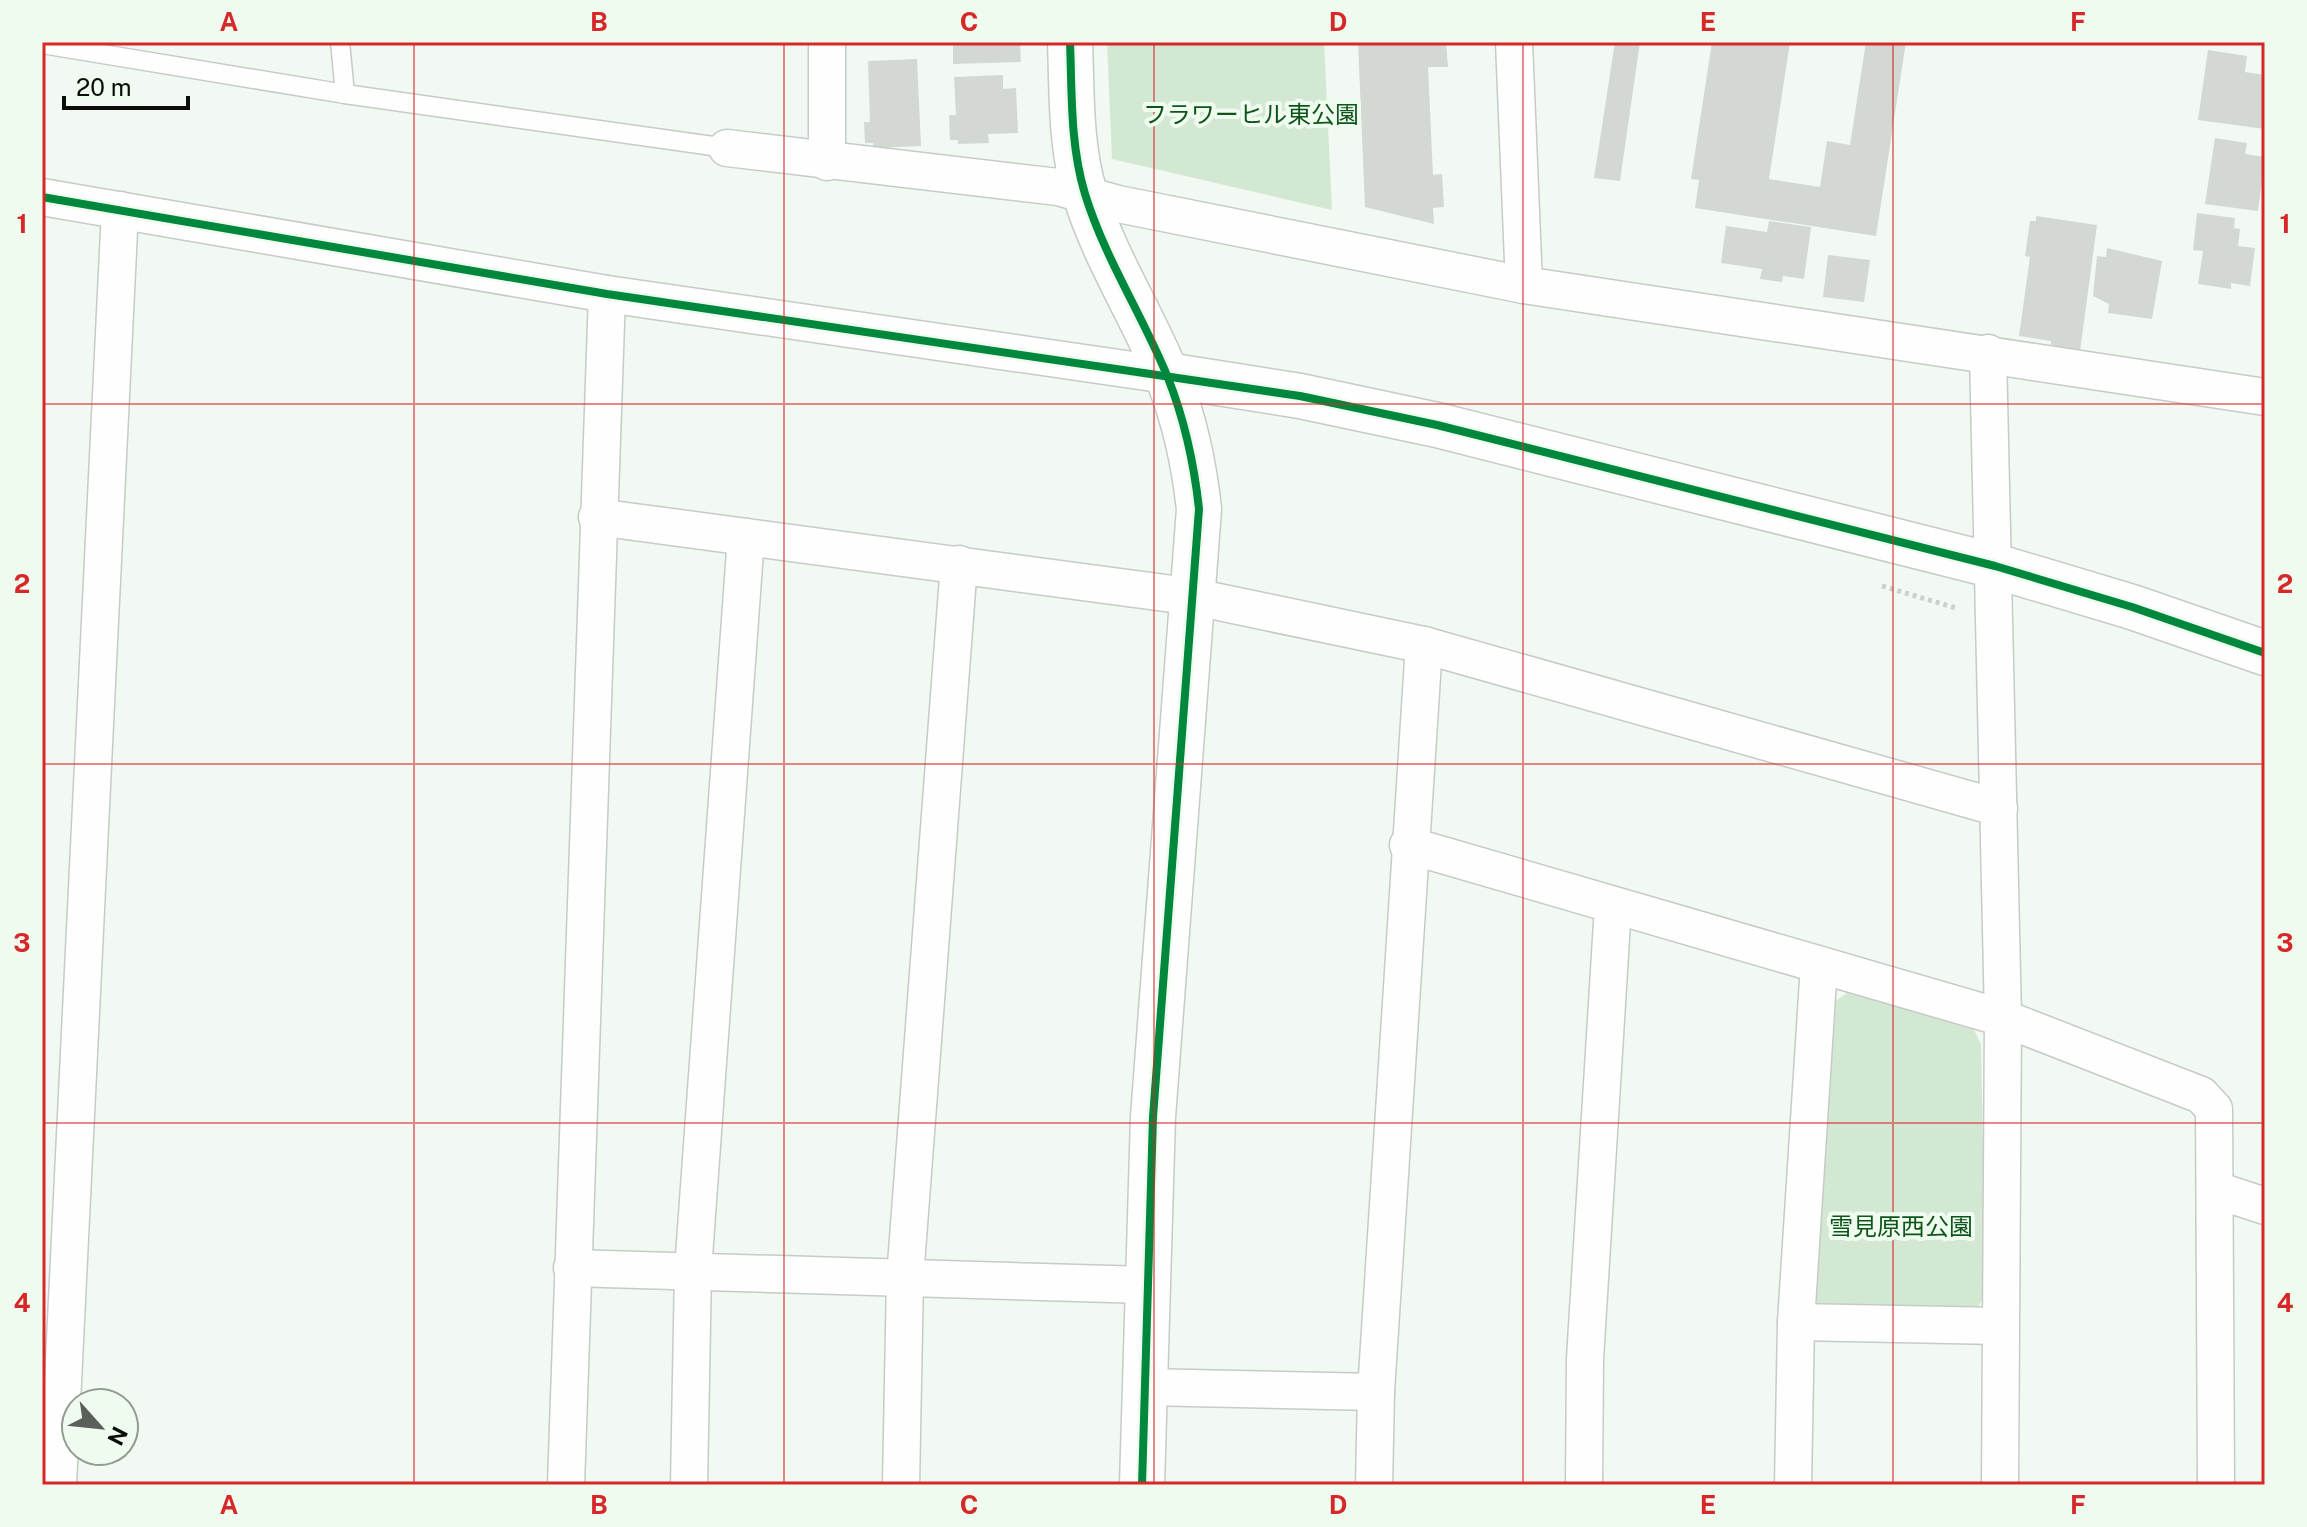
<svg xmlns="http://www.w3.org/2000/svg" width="2307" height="1527" font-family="'Public Sans','Noto Sans JP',sans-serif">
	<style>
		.green { fill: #d3e8d3 }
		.building { fill: #d3d8d3 }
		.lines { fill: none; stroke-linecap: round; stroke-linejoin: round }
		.service-casing { stroke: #c7cbc7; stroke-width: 21 }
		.minor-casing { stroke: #c7cbc7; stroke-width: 39 }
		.tertiary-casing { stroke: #c7cbc7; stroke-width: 47 }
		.path { stroke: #ced0ce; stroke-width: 5; stroke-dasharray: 4 4; stroke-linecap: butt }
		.service { stroke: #fdfefd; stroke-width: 18 }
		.minor { stroke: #fdfefd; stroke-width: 36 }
		.tertiary { stroke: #fdfefd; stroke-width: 44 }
		.cycleway-casing { stroke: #effbef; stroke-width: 13 }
		.cycleway { stroke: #00873e; stroke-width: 8 }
		.grid { fill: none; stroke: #d62828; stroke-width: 2; stroke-opacity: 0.55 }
		.labels { text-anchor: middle; stroke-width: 8; stroke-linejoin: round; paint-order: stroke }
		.park-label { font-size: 24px; fill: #0f551b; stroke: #effbef }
		.neatline { fill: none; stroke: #d62828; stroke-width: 3 }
		.grid-label { font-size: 26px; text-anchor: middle; font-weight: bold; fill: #d62828 }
	</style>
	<rect width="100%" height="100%" fill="#f2f8f2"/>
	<g class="green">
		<path d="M1107,42h217l8,168 -220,-51z"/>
		<path d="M1847,993l125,33 9,18 5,253 -15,17 -147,-5 -11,-10 20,-296z"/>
	</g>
	<g class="building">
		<path d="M953,42h67l1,20 -68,2z"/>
		<path d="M1358,42h88l2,25h-20l5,108 9,-1 2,33 -11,1 1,16 -69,-17z"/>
		<path d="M1615,42h25l-20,139 -26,-3z"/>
		<path d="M1712,42h78l-21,137 51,8 7,-46 23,4 16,-103h40l-30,194 -181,-28 4,-28 -8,-1z"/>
		<path d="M2208,50l39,6 -2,16 20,3v54l-67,-9z"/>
		<path d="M917,59l4,87 -48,2v-5h-8l-1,-21h6l-2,-61z"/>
		<path d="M1003,75v14l13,-1 2,45 -30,1 1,9 -31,1v-4h-8l-1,-25h7l-2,-38z"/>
		<path d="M2215,138l32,5 -2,11 20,3 -7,54 -53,-7z"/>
		<path d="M2197,213l38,5 -1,10 6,1 -2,17 17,2 -5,38 -19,-3v6l-33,-5 5,-33 -10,-1z"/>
		<path d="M2036,216l61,9 -17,126 -29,-5v-5l-32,-5 11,-79 -5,-1 5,-35h6z"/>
		<path d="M1769,221l42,6 -7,52 -21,-3 -1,6 -22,-3 2,-10 -41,-6 5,-37 41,6z"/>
		<path d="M2107,248l55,13 -10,58 -44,-6 1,-9 -16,-8 4,-40 9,1z"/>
		<path d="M1828,255l42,5 -6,42 -41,-5z"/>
	</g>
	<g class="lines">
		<g class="service-casing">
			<g id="service">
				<path d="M340,42l5,52"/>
				<path d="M42,44l303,50 382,54"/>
			</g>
		</g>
		<g class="minor-casing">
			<g id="minor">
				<path d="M1514,42l10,243"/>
				<path d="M727,148l331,39 60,17 406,81 741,112"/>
				<path d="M827,162v-120"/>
				<path d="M42,197l565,97 560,81"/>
				<path d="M1988,353l15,665 -3,467"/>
				<path d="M597,517l598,80 229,48 575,163"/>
				<path d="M1408,845l595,173 198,77 13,14 2,376"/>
				<path d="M2216,1190l49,16"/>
				<path d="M572,1268l574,17"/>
				<path d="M1796,1322l204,4"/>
				<path d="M1144,1387l232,5"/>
				<path d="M58,1485l62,-1275"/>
				<path d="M566,1485l41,-1191"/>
				<path d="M689,1485l4,-215 53,-733"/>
				<path d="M901,1485l4,-207 54,-714"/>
				<path d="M1374,1485l2,-93 48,-747"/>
				<path d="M1584,1485l1,-126 28,-453"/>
				<path d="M1793,1485l3,-163 23,-357"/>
			</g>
		</g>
		<g class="tertiary-casing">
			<g id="tertiary">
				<path d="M1070,42c2,50 0,103 15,152 20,65 58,122 83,184 17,43 26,85 31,131l-46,608 -11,368"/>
				<path d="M1167,375l133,21 137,29 558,141 137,41 133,46"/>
			</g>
		</g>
		<path class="path" d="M1882,586l74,22"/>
		<use href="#service" class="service"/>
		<use href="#minor" class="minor"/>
		<use href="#tertiary" class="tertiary"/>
		<g class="cycleway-casing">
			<g id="cycleway">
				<path d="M1070,42c2,50 0,103 15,152 20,65 58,122 83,184 17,43 26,85 31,131l-46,608 -11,368"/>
				<path d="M42,197l565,97 693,102 137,29 558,141 137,41 133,46"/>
			</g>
		</g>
		<use href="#cycleway" class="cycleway"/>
	</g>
	<path class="grid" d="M414,42v1443M784,42v1443M1154,42v1443M1523,42v1443M1893,42v1443M42,404h2223M42,764h2223M42,1123h2223"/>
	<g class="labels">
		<g class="park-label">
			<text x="1251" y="123">フラワーヒル東公園</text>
			<text x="1901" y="1235">雪見原西公園</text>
		</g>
	</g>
	<rect width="2307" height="1527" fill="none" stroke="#effbef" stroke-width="88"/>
	<g transform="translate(100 1427) rotate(117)"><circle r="38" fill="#effbef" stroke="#939c93" stroke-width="2"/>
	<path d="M0-6L14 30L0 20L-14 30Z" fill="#5b5f5b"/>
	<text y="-12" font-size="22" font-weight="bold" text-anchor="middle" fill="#0a0d0a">N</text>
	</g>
	<path d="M64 96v12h124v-12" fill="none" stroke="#0a0d0a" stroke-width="4"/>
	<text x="76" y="96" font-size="24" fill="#0a0d0a" stroke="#effbef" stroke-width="6" paint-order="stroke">20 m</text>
	<rect x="44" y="44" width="2219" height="1439" class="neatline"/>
	<g class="grid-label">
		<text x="229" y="31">A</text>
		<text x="599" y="31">B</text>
		<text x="969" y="31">C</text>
		<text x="1338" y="31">D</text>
		<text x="1708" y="31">E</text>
		<text x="2078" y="31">F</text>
		<text x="22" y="233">1</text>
		<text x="2285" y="233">1</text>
		<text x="22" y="593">2</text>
		<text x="2285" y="593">2</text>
		<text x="22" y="952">3</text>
		<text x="2285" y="952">3</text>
		<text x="22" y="1312">4</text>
		<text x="2285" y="1312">4</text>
		<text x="229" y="1514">A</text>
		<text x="599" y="1514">B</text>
		<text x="969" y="1514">C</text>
		<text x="1338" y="1514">D</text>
		<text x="1708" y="1514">E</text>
		<text x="2078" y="1514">F</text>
	</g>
</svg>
